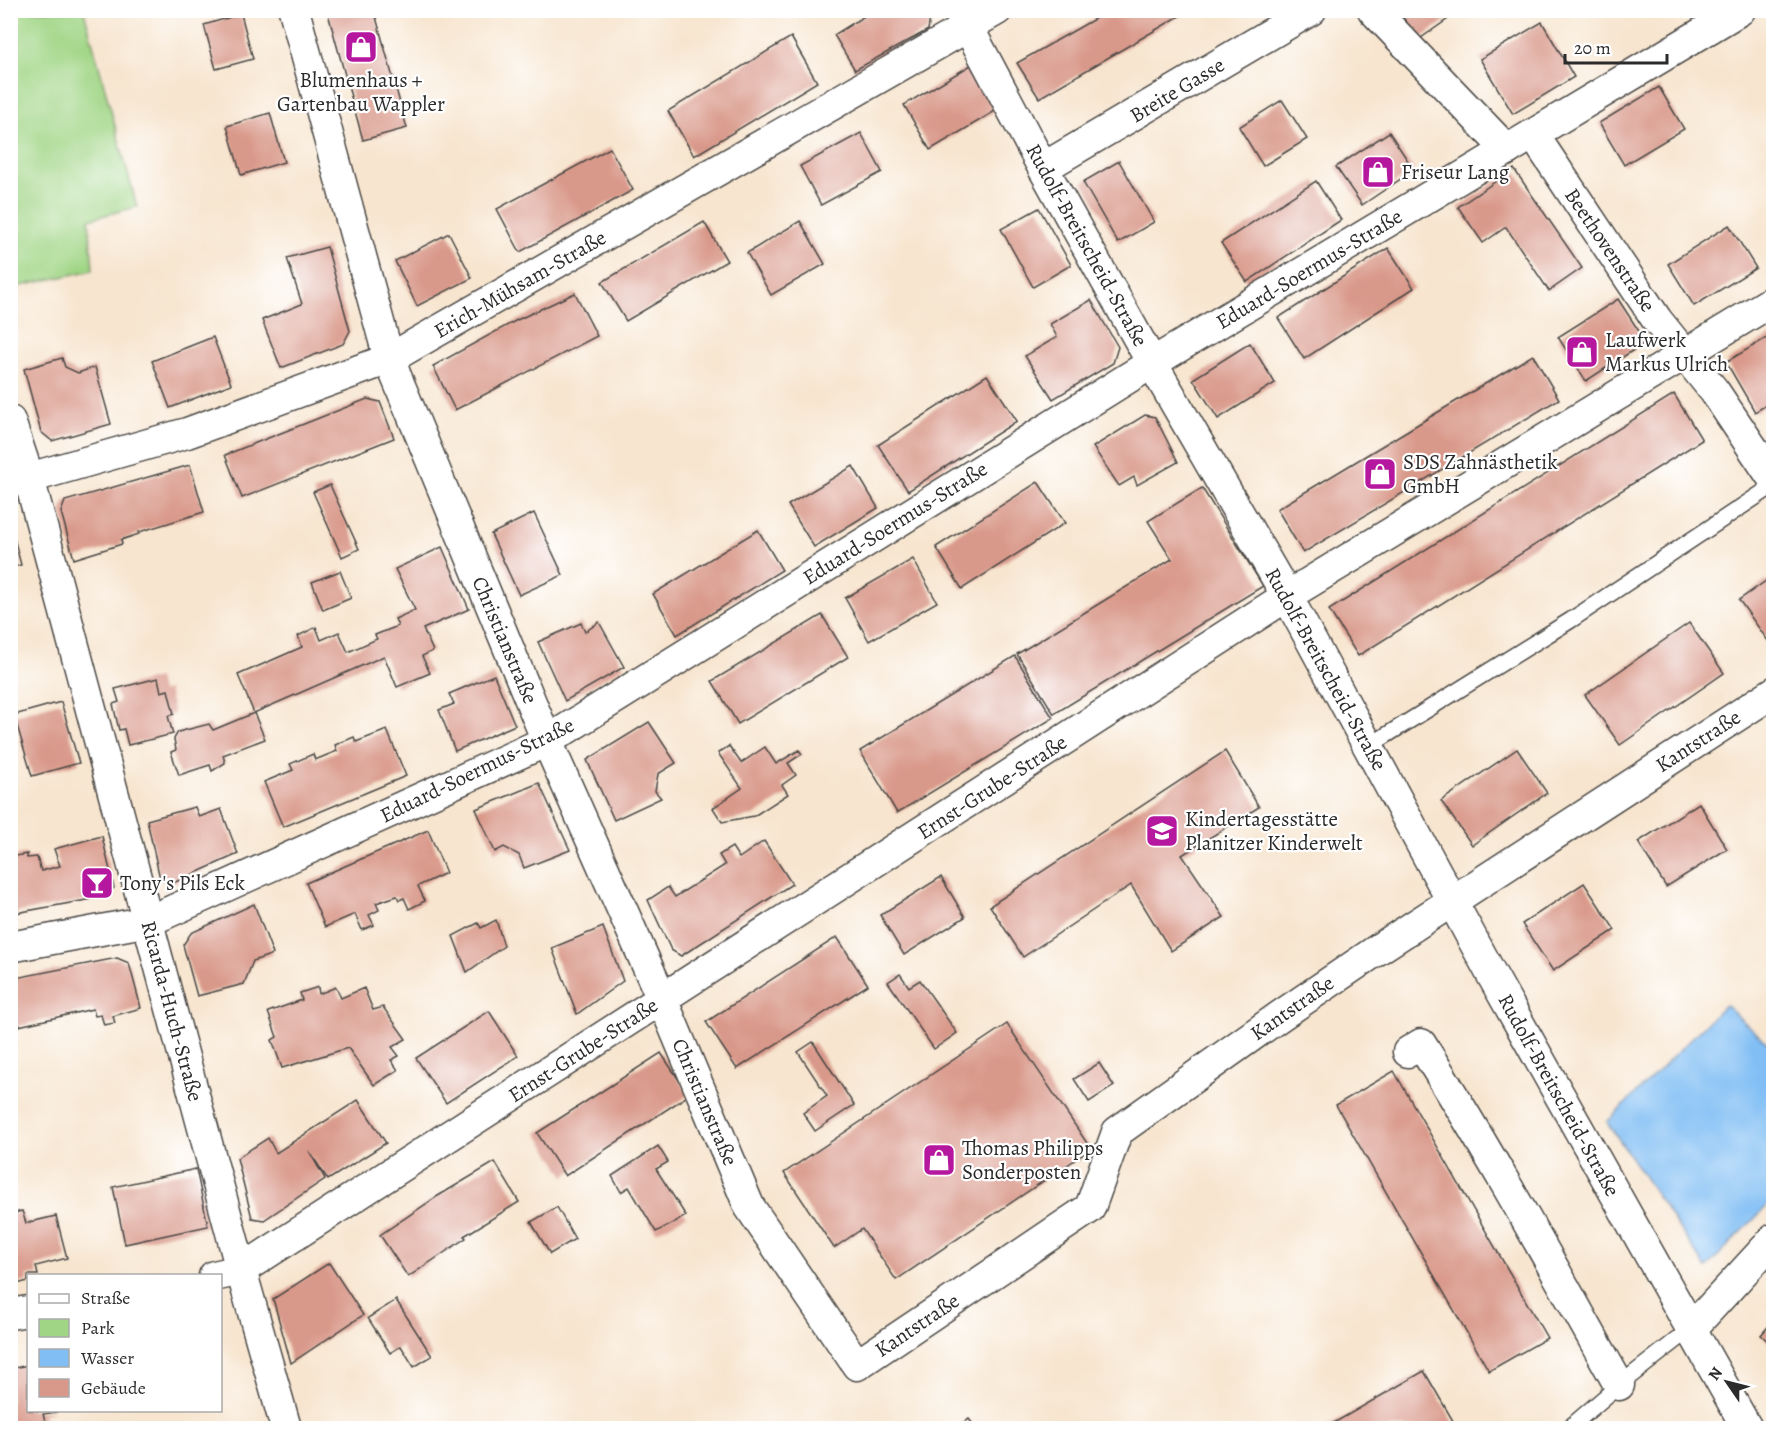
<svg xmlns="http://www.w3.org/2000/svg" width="1784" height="1439" font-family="Alegreya,serif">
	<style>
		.green { fill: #a0d585; stroke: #668058; stroke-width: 1.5 }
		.water { fill: #80bef4; stroke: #567490; stroke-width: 1.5 }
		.building { fill: #d9998a }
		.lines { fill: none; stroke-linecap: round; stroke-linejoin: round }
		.lane-casing { stroke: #4a4744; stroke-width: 18 }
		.street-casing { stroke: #4a4744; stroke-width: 33 }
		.lane { stroke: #fff; stroke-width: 15 }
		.street { stroke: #fff; stroke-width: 30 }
		.labels { text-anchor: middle; stroke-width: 4.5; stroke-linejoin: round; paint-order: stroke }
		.poi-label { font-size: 21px; fill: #2b2b2b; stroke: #fff; text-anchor: start }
		.street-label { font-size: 21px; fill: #2b2b2b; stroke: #fff }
	</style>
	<rect width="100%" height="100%" fill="#fff"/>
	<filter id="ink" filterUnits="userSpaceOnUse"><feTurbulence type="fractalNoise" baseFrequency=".0167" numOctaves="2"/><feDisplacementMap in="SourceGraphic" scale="12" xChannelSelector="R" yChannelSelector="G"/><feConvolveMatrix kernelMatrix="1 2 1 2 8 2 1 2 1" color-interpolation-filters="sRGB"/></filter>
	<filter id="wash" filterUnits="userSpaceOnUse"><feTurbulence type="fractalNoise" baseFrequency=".008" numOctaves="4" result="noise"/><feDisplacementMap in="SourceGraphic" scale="24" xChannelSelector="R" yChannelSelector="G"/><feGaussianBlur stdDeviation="1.35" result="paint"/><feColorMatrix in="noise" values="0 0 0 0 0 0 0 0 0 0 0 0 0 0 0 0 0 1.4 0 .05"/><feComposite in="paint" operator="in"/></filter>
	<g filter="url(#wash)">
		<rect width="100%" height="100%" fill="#f7e5cf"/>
		<path class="green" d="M10,11h74l53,196 -48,12 4,51 -82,18z"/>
		<path class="water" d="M1725,1005l48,43v152l-67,68 -99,-146z"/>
		<g id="blocks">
			<g class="building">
				<path d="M327,10h47l33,118 -44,12z"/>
				<path d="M874,10h56l1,3 -3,17 -73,40 -21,-35z"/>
				<path d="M1110,10h80l-151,88 -22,-35z"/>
				<path d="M1398,10h44l6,9 -30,21z"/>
				<path d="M241,14l12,45 -37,10 -12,-44z"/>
				<path d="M1542,22l32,55 -61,37 -33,-55z"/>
				<path d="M791,37l26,45 -123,74 -26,-45z"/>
				<path d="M971,65l26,45 -67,40 -26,-45z"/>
				<path d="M1659,87l25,42 -60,36 -25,-42z"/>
				<path d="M1282,100l25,39 -44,27 -24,-39z"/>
				<path d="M270,113l14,49 -43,13 -14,-49z"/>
				<path d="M1389,132l25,38 -52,35 -26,-38z"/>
				<path d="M861,133l21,39 -61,33 -21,-39z"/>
				<path d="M610,148l23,42 -113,62 -23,-43z"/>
				<path d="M1119,161l35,61 -36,21 -35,-61z"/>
				<path d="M1514,169l68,99 -33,23 -43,-64 -23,16 -25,-36z"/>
				<path d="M1316,181l25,39 -94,62 -26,-39z"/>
				<path d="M1039,208l32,57 -38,22 -32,-58z"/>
				<path d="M800,221l25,43 -54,31 -24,-42z"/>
				<path d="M704,222l23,39 -101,60 -24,-39z"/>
				<path d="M1729,225l27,43 -62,38 -26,-42z"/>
				<path d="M449,233l23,45 -55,28 -22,-45z"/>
				<path d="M327,247l23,84 -7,13 -62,24 -19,-48 40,-16 -15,-46z"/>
				<path d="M1388,248l26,40 -110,71 -26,-41z"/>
				<path d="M575,293l22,43 -142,74 -22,-44 84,-46z"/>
				<path d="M1618,299l28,43 -60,39 -28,-44z"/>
				<path d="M1091,300l27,47 -5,16 -60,36 -28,-43 32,-19 -7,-13z"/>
				<path d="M1773,334v67l-18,11 -29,-50z"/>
				<path d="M213,337l18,47 -61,24 -18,-47z"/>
				<path d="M1250,343l25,40 -57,36 -25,-40z"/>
				<path d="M1533,355l26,44 -256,154 -26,-44z"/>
				<path d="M62,358l3,9 13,6 17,-6 16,57 -59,17 -11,-9 -17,-63z"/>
				<path d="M987,375l30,46 -109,70 -30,-46z"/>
				<path d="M1674,394l28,46 -344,216 -29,-46z"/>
				<path d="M367,399l13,3 14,36 -152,60 -17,-43z"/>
				<path d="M1145,415l10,2 23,45 -41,23 -3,-8 -15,9 -26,-39z"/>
				<path d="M190,465l14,47 -65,20v2l-18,6 1,4 -48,15 -13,-47 4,-11z"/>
				<path d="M853,466l25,42 -64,39 -26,-42z"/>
				<path d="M1038,482l27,41 -103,66 -26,-42z"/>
				<path d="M330,485l29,64 -17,8 -29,-65z"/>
				<path d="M1202,488l61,98 -209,128 -37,-60 155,-95 -24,-38z"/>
				<path d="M534,513l29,62 -44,20 -28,-61z"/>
				<path d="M10,522l11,43 -11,3z"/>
				<path d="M758,530l24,40 -105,65 -24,-41z"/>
				<path d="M442,547l27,62 -46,20 10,22 -11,5 8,17 -33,14 -13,-31 -130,57 -16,-38 64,-28 -4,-11 18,-9 5,13 18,-8 9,20 29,-13 -2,-4 23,-9 -3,-7 20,-9 -20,-41z"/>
				<path d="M913,559l24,43 -68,39 -24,-43z"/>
				<path d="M340,571l11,27 -28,12 -11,-28z"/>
				<path d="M1773,576v61l-5,4 -29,-41z"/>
				<path d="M822,615l26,42 -110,67 -26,-43z"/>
				<path d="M599,622l25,45 -59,34 -27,-59 43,-19 4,9z"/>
				<path d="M1689,623l35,50 -104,72 -35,-50z"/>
				<path d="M1015,656l38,62 -156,95 -37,-62z"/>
				<path d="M494,675l21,50 -60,26 -16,-41 15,-6 -5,-10z"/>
				<path d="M158,678l3,14 7,-2 6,24 -6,2 5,18 -45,11 -4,-16 -5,1 -6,-26 6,-2 -4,-13z"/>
				<path d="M61,702l18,61 -47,13 -18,-61z"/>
				<path d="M254,713l11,26 -42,16 2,8 -13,8 -2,-6 -31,10 -8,-23 5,-2 -2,-11 4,-7 31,-8 4,6z"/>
				<path d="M649,722l27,41 -18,11 -3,17 6,7 -47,22 -27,-60z"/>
				<path d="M387,730l19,46 -123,51 -19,-45 29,-12 -3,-6 23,-10 2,6 22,-9 -2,-6 19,-8 2,5z"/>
				<path d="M729,746l12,17 24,-16 11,17 23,-14 3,4 -14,9 8,12 -14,10 6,9 -34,22 -32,6 -9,-14 29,-20 -24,-35z"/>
				<path d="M1517,749l30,44 -75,52 -31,-44z"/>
				<path d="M1225,751l34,56 -77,48 42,62 -53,34 -40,-66 -108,72 -33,-51z"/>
				<path d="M539,783l31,67 -46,18 -5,-13 -15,-8 -9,5 -19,-43z"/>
				<path d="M1699,803l28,46 -61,38 -28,-45z"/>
				<path d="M195,807l4,10 22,-8 17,45 -67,30 -11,-5 -13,-59z"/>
				<path d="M428,830l18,43 -28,13 7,15 -16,8 -5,-11 -5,2 -2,-4 -21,7 3,7 -10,5 5,10 -12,5 -7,-16 -30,13 -19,-44z"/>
				<path d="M102,836l12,52 -11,9 -93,17v-57l17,-3v4l10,-1 4,14 19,-5 -6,-17z"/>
				<path d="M764,841l28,43 -111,72 -10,-6 -23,-50 20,-13 7,10 50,-32 -6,-10 13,-8 7,11z"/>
				<path d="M941,877l24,40 -61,38 -24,-40z"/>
				<path d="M1584,883l31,47 -62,41 -31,-47z"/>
				<path d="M254,904l19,50 -20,7 -9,23 -47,12 -14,-51 8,-12z"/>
				<path d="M496,920l8,26 -37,26 -14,-36 25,-13 3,5z"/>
				<path d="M603,927l20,54 -46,33 -25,-66z"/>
				<path d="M837,937l31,48 -131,84 -31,-47z"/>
				<path d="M117,958l12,5 12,45 -28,8 2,7 -11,2 -3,-10 -6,1 -2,-7 -83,19v-49z"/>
				<path d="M900,974l9,13 11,-7 37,53 -23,16 -46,-67z"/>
				<path d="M318,987l1,7 17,-7 5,11 23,-10 9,22 10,-3 23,32 -14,8 7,9 -8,4 7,10 -24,15 -26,-37 -66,20 -10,-28 5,-3 -9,-25 34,-12 -2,-7z"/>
				<path d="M489,1011l29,45 -72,47 -30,-45z"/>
				<path d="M1007,1024l84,125 -195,131 -34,-51 -28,19 -50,-75z"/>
				<path d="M813,1042l41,63 -39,26 -12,-18 24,-17 -29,-44z"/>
				<path d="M661,1053l28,42 -124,81 -28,-43z"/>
				<path d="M1099,1063l15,23 -25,16 -15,-23z"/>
				<path d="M1394,1071l153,267 -58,33 -153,-266z"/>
				<path d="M358,1100l28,43 -58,37 -19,-29 16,28 -61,41 -12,-2 -15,-60 31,-20 8,15z"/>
				<path d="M658,1146l10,16 -12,7 30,47 -30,16 -27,-45 -8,5 -9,-16z"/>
				<path d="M495,1162l24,40 -55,34 2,2 -58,39 -28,-42 58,-39z"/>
				<path d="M196,1169l12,57 -83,18 -12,-57z"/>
				<path d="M557,1207l18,32 -25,15 -19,-32z"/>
				<path d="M22,1211l4,12 30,-7 11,42 -31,8 2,9h-10v6l-18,5v-72z"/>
				<path d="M329,1263l34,52 -72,48 -18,-64z"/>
				<path d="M396,1300l36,56 -18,11 -13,-21 -11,7 -22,-35z"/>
				<path d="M1773,1321v25l-12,-11z"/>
				<path d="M28,1365v45l29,2 -14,2 2,7 -35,7v-59z"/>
				<path d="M1424,1371l32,55 -4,2h-127z"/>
				<path d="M969,1419l7,9h-22z"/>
			</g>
		</g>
	</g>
	<g filter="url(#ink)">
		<use href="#blocks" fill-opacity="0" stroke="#4a4744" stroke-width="1.5"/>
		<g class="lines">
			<g class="lane-casing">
				<g id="lane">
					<path d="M1369,746l202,-126 203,-135"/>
					<path d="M1569,1428l50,-43 73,-57"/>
				</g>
			</g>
			<g class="street-casing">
				<g id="street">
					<path d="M294,10l95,349 158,382 115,258 87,207 108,159 233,-157 27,-76 163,-116 100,-68 394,-256"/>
					<path d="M959,10l84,158 109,195 135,233 206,381 254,451"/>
					<path d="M1373,10l134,140"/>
					<path d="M1533,134l124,186 58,72 59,88"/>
					<path d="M1043,168l268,-158"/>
					<path d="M10,421l19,57 212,792 45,158"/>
					<path d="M10,481l19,-3 158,-45 202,-74 608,-349"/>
					<path d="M10,947l139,-26 398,-180 605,-378 588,-353"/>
					<path d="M1408,1052l13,-8c71,111 134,227 198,341"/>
					<path d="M214,1276l27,-6 1046,-674 487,-296"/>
					<path d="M10,1314l18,-3"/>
					<path d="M1692,1328l82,-89"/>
				</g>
			</g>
			<use href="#lane" class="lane"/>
			<use href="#street" class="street"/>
		</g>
	</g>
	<defs>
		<g id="shop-square" transform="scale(1.725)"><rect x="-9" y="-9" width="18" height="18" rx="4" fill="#b5179e" stroke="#fff"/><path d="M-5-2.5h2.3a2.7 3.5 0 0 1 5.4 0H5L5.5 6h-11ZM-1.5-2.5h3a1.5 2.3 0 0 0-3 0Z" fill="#fff"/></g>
		<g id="school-square" transform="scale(1.725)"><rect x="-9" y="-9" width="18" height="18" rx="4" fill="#b5179e" stroke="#fff"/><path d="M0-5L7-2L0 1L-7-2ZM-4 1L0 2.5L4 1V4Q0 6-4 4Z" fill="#fff"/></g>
		<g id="bar-square" transform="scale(1.725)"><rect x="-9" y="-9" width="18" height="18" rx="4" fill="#b5179e" stroke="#fff"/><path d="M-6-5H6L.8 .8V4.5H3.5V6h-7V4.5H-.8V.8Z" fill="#fff"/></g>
	</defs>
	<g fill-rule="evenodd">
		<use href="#shop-square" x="361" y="47"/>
		<use href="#shop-square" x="1378" y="172"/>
		<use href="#shop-square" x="1582" y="352"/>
		<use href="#shop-square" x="1380" y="474"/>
		<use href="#school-square" x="1162" y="831"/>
		<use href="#bar-square" x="97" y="883"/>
		<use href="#shop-square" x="939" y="1160"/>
	</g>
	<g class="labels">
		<g class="poi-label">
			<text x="361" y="87" text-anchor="middle">Blumenhaus +<tspan x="361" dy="24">Gartenbau Wappler</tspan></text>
			<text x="1401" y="179">Friseur Lang</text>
			<text x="1605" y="347">Laufwerk<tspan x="1605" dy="24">Markus Ulrich</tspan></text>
			<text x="1403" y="469">SDS Zahnästhetik<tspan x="1403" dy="24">GmbH</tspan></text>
			<text x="1185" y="826">Kindertagesstätte<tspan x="1185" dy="24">Planitzer Kinderwelt</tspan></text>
			<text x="120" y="890">Tony's Pils Eck</text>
			<text x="962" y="1155">Thomas Philipps<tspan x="962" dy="24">Sonderposten</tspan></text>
		</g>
		<g class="street-label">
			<text transform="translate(1177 90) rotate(-31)" y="7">Breite Gasse</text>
			<text transform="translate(1087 245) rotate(61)" y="7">Rudolf-Breitscheid-Straße</text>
			<text transform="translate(1610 250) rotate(56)" y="7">Beethovenstraße</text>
			<text transform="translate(1309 269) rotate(-31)" y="7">Eduard-Soermus-Straße</text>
			<text transform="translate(520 284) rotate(-30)" y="7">Erich-Mühsam-Straße</text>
			<text transform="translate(895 523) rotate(-32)" y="7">Eduard-Soermus-Straße</text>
			<text transform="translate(505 640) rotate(67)" y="7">Christianstraße</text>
			<text transform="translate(1326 669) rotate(61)" y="7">Rudolf-Breitscheid-Straße</text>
			<text transform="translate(1698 741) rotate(-33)" y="7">Kantstraße</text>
			<text transform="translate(477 770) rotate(-26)" y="7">Eduard-Soermus-Straße</text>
			<text transform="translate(992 787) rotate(-33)" y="7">Ernst-Grube-Straße</text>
			<text transform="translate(1292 1008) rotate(-35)" y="7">Kantstraße</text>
			<text transform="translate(172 1011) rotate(75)" y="7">Ricarda-Huch-Straße</text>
			<text transform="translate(583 1050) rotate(-33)" y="7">Ernst-Grube-Straße</text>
			<text transform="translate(1559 1095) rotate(61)" y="7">Rudolf-Breitscheid-Straße</text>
			<text transform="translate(705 1102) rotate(67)" y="7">Christianstraße</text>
			<text transform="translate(917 1325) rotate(-34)" y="7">Kantstraße</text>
		</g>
	</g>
	<rect width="1784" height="1439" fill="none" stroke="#fff" stroke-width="36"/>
	<rect x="27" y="1274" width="195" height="138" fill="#ffffff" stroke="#aaaaaa" stroke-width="1.5"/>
	<rect x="39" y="1294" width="30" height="9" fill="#ffffff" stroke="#aaaaaa" stroke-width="1.5"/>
	<text x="81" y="1304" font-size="18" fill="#2b2b2b">Straße</text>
	<rect x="39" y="1319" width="30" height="18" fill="#a0d585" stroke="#aaaaaa" stroke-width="1.5"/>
	<text x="81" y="1334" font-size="18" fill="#2b2b2b">Park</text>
	<rect x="39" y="1349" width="30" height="18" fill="#80bef4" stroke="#aaaaaa" stroke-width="1.5"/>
	<text x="81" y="1364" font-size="18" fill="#2b2b2b">Wasser</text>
	<rect x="39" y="1379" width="30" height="18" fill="#d9998a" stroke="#aaaaaa" stroke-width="1.5"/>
	<text x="81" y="1394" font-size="18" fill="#2b2b2b">Gebäude</text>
	<g transform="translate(1727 1382) rotate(305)" stroke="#ffffff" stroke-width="4.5" paint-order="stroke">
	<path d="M0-4.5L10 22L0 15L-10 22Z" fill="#2b2b2b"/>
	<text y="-9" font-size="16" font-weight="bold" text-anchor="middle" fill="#2b2b2b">N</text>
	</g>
	<path d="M1565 54v9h102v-9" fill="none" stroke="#2b2b2b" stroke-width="3"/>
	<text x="1574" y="54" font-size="18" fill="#2b2b2b" stroke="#ffffff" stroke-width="4.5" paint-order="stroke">20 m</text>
</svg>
